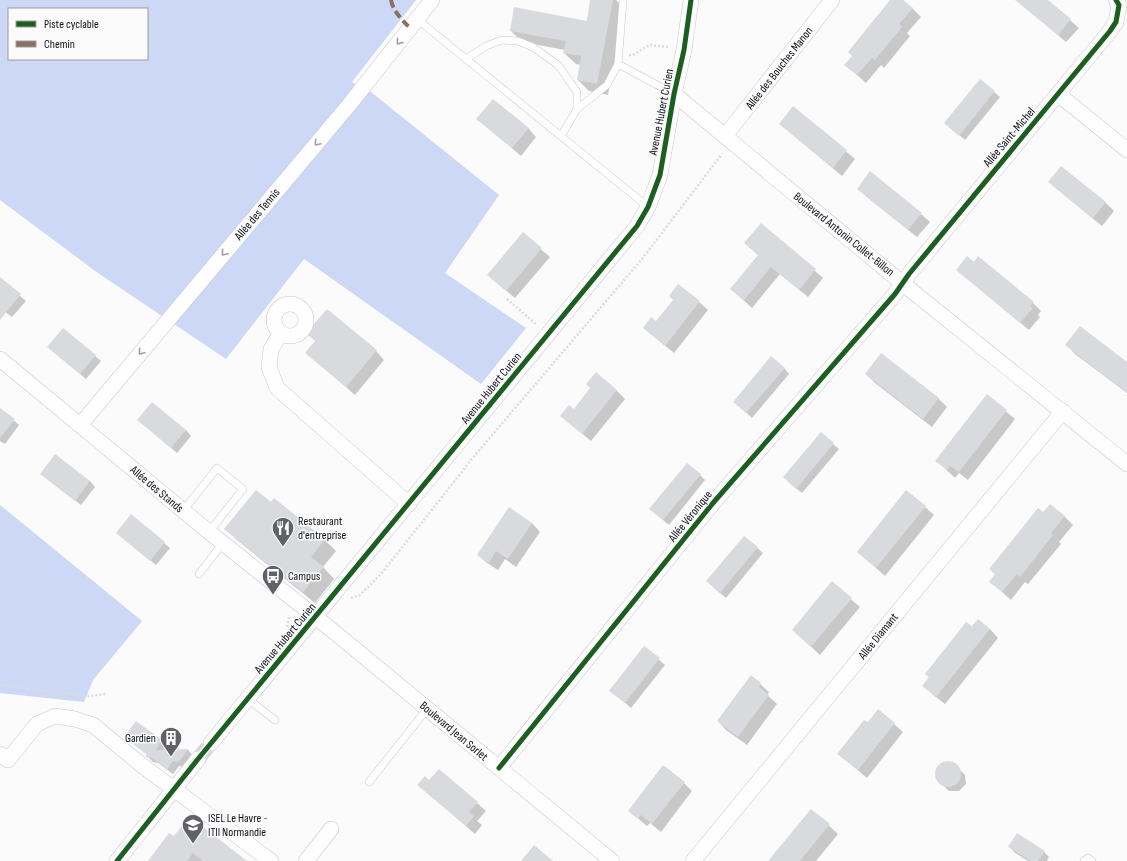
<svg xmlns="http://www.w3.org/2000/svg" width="1127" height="861" font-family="'Sofia Sans Condensed',sans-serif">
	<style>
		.forest { fill: #cdd7f6; fill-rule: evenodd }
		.shadow { fill: #0003 }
		.building { fill: #d8dade }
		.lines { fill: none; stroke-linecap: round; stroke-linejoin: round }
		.minor-tunnel { stroke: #d7d8d9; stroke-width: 15; stroke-dasharray: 15 8; stroke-linecap: butt }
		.service-casing { stroke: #c7c8cc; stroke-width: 8 }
		.minor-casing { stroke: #c7c8cc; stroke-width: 16 }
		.path { stroke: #dcdcdc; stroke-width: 2.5; stroke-dasharray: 2 2; stroke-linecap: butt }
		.service { stroke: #fefefe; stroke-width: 7 }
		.minor { stroke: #fefefe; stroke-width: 15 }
		.quiet { stroke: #8d6e63; stroke-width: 4; stroke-dasharray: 8 4; stroke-linecap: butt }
		.cycleway-casing { stroke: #fbfbfb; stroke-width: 8 }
		.cycleway { stroke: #1b5e20; stroke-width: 5 }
		.oneway { stroke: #9e9fa2 }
		.labels { text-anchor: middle; stroke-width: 3; stroke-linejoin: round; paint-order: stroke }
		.street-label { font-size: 12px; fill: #0e1018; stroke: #fbfbfb }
		.poi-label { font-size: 12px; fill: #0e1018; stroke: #fbfbfb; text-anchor: start }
	</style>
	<rect width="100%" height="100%" fill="#fbfbfb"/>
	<g class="forest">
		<path d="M0,0h416l-64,82 19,10 128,103 -54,78 81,55 -45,56 -177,-125 -78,100 -128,-86 -98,-73zM9,9h138v50h-138z"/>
		<path d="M0,505l142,116 -49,59 -9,22 -84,-9z"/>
	</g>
	<g class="shadow">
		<path d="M591,0h25l8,8 -16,87 -19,-4 -11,-11 3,-15 -5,-1 -12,-11 1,-3 -43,-8 -11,-11 76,-9z"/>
		<path d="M900,0h2l10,8 9,9 -14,16 3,3 -26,32 -3,-3 -15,18 -20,-18z"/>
		<path d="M1016,0h31l32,28 -13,14z"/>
		<path d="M980,80l20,17 -35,43 -20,-17z"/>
		<path d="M794,107l61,52 -13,17 -62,-52z"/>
		<path d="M478,119l50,9 8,9 -15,19z"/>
		<path d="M1061,168l45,35 8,8 -12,15 -44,-36 -8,-8z"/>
		<path d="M858,188l63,26 9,8 -13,15 -50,-40z"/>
		<path d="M761,224l62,54 -15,19 -28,-23 -28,34 -21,-19 28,-33 -14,-13z"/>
		<path d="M523,234l27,23 -35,41 -18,-15z"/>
		<path d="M958,270l75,33 8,8 -3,4 2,2 -11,13z"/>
		<path d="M0,279l26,22 -14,16 -12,-9z"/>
		<path d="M699,302l9,8 -34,43 -30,-25z"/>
		<path d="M1067,345l60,18v30l-52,-39z"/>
		<path d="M48,347l47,9 6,5 -15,18z"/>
		<path d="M376,351l8,9 -29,35 -48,-42z"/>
		<path d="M881,355l58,44 8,8 -15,20 -57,-44 -9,-9z"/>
		<path d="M784,368l5,6 -37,44 -12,-11z"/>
		<path d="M616,390l9,9 -34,42 -30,-25z"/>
		<path d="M987,396l28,23 -47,61 -9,-7 -4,5 -18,-17z"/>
		<path d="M0,409l19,16 -14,19 -5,-3z"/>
		<path d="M144,425l42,5 5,6 -14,17z"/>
		<path d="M833,444l6,5 -37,44 -12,-10z"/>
		<path d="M41,474l49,7 5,6 -14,18z"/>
		<path d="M700,475l5,5 -36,45 -13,-11z"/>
		<path d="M907,491l27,24 -49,61 -27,-24z"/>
		<path d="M275,500l50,40 11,11 -13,16 11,12 -19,24 -78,-63 -11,-11 46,-25z"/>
		<path d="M1044,513l20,3 9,9 -14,17 2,2 -33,40 -3,-2 -14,18 -20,-18z"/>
		<path d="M532,523l8,9 -24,35 -11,-8 -7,11 -11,-7 -9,-8z"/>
		<path d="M117,533l47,10 6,5 -14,17z"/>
		<path d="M757,548l6,5 -37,45 -13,-11z"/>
		<path d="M832,583l28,24 -40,48 -27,-25z"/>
		<path d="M972,628l18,1 8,9 -53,66 -13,-10 -2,-16 -4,-4z"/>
		<path d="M644,647l21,18 -34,43 -21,-18z"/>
		<path d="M751,676l18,16 -2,3 10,9 -30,41 -21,-15 -8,-9z"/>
		<path d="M868,724h26l9,8 -36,46 -28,-24z"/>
		<path d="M161,740l6,6 -3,5 24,-1 5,6 -8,11 -6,-1 -6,8 -15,-11 -5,-1 -6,-6z"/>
		<path d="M943,762h9l13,13 1,9 -7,7h-10l-13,-12v-10z"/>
		<path d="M430,781l47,22 9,8 -9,10 5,4 -7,9 -56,-49z"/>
		<path d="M684,783l8,8 -31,41 -11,-9 -3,3 -18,-15z"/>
		<path d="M811,810l27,24 -22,27h-40z"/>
		<path d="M174,837l72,24h-97z"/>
		<path d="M1010,847l34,5 5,5 -2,4h-19l-13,-8z"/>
	</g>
	<g class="building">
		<path d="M590,0h23l-16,84 -20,-4 4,-24 -18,-3 3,-12 -56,-10 4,-24 73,14z"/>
		<path d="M890,0h13l10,8 -14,16 3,3 -27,33 -3,-2 -15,17 -13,-10 8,-9 -4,-4z"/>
		<path d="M1015,0h33l23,19 -13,16z"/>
		<path d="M980,79l15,12 -36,45 -15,-13z"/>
		<path d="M493,99l36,29 -17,20 -36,-29z"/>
		<path d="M793,106l54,44 -14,18 -54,-44z"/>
		<path d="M1061,166l45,36 -13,16 -45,-36z"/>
		<path d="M870,171l52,42 -14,17 -51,-41z"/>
		<path d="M761,223l55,46 -17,21 -28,-23 -27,33 -14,-11 28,-34 -14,-12z"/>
		<path d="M523,232l19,16 -36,43 -19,-16z"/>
		<path d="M967,256l7,6 4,-6 56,46 -4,4 3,2 -13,15 -64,-53z"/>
		<path d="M0,277l21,17 -21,26z"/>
		<path d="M678,284l22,17 -35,45 -22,-18 8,-11 5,4 17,-21 -4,-4z"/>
		<path d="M327,309l50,41 -31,37 -41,-34 10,-12 -9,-8z"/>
		<path d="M1080,326l47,36v31l-62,-48z"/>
		<path d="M63,328l33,27 -16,19 -33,-27z"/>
		<path d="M881,353l58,45 -16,21 -58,-45z"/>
		<path d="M771,356l14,12 -39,45 -13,-11z"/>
		<path d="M596,372l21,18 -35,44 -22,-18 9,-11 5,4 16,-21 -4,-4z"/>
		<path d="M987,394l20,16 -48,62 -9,-6 -3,4 -12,-9z"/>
		<path d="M152,402l34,28 -15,18 -34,-28z"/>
		<path d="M0,408l15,11 -15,19z"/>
		<path d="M821,432l13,11 -38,46 -13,-12z"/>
		<path d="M55,454l35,27 -15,20 -35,-27z"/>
		<path d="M687,463l14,11 -38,46 -14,-11z"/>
		<path d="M256,490l15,12 3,-4 51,41 -14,18 13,10 -21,25 -79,-63z"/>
		<path d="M906,490l20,16 -50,62 -19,-16z"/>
		<path d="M1050,504l15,12 -14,17 2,2 -33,42 -3,-3 -15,18 -13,-10 6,-8 -6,-5 49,-61 5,4z"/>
		<path d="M509,507l23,16 -24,36 -12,-8 -7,12 -12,-8z"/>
		<path d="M131,514l34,28 -15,19 -34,-28z"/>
		<path d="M744,536l14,11 -38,46 -14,-12z"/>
		<path d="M832,581l20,17 -41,49 -19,-17z"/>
		<path d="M978,619l12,10 -54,68 -14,-11 7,-9 -4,-3 41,-52 6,4z"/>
		<path d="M644,646l16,12 -35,45 -16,-12z"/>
		<path d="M751,675l10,8 -2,4 10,8 -31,42 -21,-16z"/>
		<path d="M878,709l17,14 -37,47 -21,-16 27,-34 4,2z"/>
		<path d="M136,721l26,19 -6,10 32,-1 -9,13 -6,-1 -6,9 -15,-12 -6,-1v-3l-22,-17z"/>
		<circle cx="948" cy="774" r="13"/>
		<path d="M663,765l22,17 -33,42 -11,-9 -3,4 -10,-8z"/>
		<path d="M439,769l39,33 -9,10 5,4 -8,10 -49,-41 8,-9 4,4z"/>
		<path d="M811,809l19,15 -30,37h-32z"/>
		<path d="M189,816l58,45h-44l-10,-8 -6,8h-39l21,-28 5,3z"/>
		<path d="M1017,833l28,18 -7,10h-8l-22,-14z"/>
		<path d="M534,845l19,16h-32z"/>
	</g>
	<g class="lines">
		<path class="minor-tunnel" d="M198,759l13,-16"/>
		<g class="service-casing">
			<g id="service">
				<path d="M417,19l231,188"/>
				<path d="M466,59l20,-13 16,-6 16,1 15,6 25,18 19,27v17l-16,27"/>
				<path d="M618,64l56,30"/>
				<path d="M577,109l30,-24 11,-21 5,-64"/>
				<path d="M183,511l34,-43 26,21 -34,43"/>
				<path d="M199,574l24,-31"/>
				<path d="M248,699l27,21"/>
				<path d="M369,782l58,-73"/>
				<path d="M1084,861l4,-3 4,3"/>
			</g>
		</g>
		<g class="minor-casing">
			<g id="minor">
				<path d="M674,94l228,189 225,181"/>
				<path d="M1058,94l69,56"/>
				<path d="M725,136l107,-136"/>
				<circle cx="290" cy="320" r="16"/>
				<path d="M281,333l-10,16 -2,18 8,21 132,116"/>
				<path d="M0,359l209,173 124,99 279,230"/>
				<path d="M80,425l269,-320 83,-105"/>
				<path d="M211,743l426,-517 11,-19 12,-32 14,-81 10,-44 7,-50"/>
				<path d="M0,754l8,6 29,-36 18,-8 20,3 18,6 51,42 127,94"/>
				<path d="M499,768l214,-265 182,-209 14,-20 201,-243 6,-9 3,-17 -3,-5"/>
				<path d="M117,861l81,-102"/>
				<path d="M306,861l25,-32"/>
				<path d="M693,861l370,-450"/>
			</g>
		</g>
		<g class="path">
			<path d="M629,55h4l16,-10 20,2"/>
			<path d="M507,299l30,26"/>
			<path d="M351,598l9,-3 21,-21 95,-120 166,-195 80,-105"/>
			<path d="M287,627l2,-11"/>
			<path d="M0,685l89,11 17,-2"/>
		</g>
		<use href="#service" class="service"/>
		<use href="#minor" class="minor"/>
		<path class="quiet" d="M391,0c2,11 11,20 19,28"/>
		<g class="cycleway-casing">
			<g id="cycleway">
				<path d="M499,768l214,-265 182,-209 14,-20 201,-243 6,-9 3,-17 -3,-5"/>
				<path d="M117,861l81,-102 439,-533 11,-19 12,-32 14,-81 10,-44 7,-50"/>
			</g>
		</g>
		<use href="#cycleway" class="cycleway"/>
	</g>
	<defs><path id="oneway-chevron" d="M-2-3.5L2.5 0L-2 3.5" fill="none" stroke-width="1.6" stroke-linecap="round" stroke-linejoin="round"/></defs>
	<g class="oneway">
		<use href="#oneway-chevron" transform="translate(399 42) rotate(128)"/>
		<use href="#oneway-chevron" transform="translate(317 143) rotate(130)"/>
		<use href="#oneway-chevron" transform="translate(224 253) rotate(130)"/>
		<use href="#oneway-chevron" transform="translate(141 352) rotate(130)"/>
	</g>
	<defs>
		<g id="restaurant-pin" transform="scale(1.15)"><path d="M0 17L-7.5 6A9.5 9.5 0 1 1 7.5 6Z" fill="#616267" stroke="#fbfbfb"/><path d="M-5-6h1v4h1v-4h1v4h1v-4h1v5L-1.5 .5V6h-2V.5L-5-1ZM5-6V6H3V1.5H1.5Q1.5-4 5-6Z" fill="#fff"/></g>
		<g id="bus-pin" transform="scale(1.15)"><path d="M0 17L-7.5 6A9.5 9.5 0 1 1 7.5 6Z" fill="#616267" stroke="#fbfbfb"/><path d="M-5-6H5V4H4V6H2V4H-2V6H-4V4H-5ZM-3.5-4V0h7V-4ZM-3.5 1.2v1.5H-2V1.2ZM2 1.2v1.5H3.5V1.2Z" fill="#fff"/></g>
		<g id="building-pin" transform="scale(1.15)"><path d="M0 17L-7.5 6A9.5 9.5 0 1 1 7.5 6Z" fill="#616267" stroke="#fbfbfb"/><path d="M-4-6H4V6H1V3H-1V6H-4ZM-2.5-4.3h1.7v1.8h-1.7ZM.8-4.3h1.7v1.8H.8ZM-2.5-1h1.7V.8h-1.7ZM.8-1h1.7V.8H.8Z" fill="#fff"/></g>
		<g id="university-pin" transform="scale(1.15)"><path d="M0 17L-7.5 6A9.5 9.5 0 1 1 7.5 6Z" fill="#616267" stroke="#fbfbfb"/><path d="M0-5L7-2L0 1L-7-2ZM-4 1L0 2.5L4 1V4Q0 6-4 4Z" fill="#fff"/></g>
	</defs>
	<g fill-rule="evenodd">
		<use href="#restaurant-pin" x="283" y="528"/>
		<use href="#bus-pin" x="273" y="576"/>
		<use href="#building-pin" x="171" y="738"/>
		<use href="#university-pin" x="193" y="825"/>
	</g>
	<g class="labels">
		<g class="street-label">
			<text transform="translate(779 68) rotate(-52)" y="4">Allée des Bouches Manon</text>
			<text transform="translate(661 112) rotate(-79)" y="4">Avenue Hubert Curien</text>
			<text transform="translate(1009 137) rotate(-50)" y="4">Allée Saint-Michel</text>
			<text transform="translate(257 214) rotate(-50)" y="4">Allée des Tennis</text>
			<text transform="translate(844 234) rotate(39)" y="4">Boulevard Antonin Collet-Billon</text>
			<text transform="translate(491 388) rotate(-51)" y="4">Avenue Hubert Curien</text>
			<text transform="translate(157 489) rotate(40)" y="4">Allée des Stands</text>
			<text transform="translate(690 516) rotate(-51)" y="4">Allée Véronique</text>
			<text transform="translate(878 636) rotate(-51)" y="4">Allée Diamant</text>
			<text transform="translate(285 638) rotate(-50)" y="4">Avenue Hubert Curien</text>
			<text transform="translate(454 731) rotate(40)" y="4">Boulevard Jean Sorlet</text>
		</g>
		<g class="poi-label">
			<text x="298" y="525">Restaurant<tspan x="298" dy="14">d'entreprise</tspan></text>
			<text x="288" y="580">Campus</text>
			<text x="156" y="742" text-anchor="end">Gardien</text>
			<text x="208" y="822">ISEL Le Havre -<tspan x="208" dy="14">ITII Normandie</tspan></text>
		</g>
	</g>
	<rect x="8" y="8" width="140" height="52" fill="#fbfbfb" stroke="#9c9da0"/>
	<rect x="16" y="21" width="20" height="6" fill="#1b5e20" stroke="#9c9da0"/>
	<text x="44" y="28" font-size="12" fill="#0e1018">Piste cyclable</text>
	<rect x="16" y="41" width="20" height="6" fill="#8d6e63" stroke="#9c9da0"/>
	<text x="44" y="48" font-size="12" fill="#0e1018">Chemin</text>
</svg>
